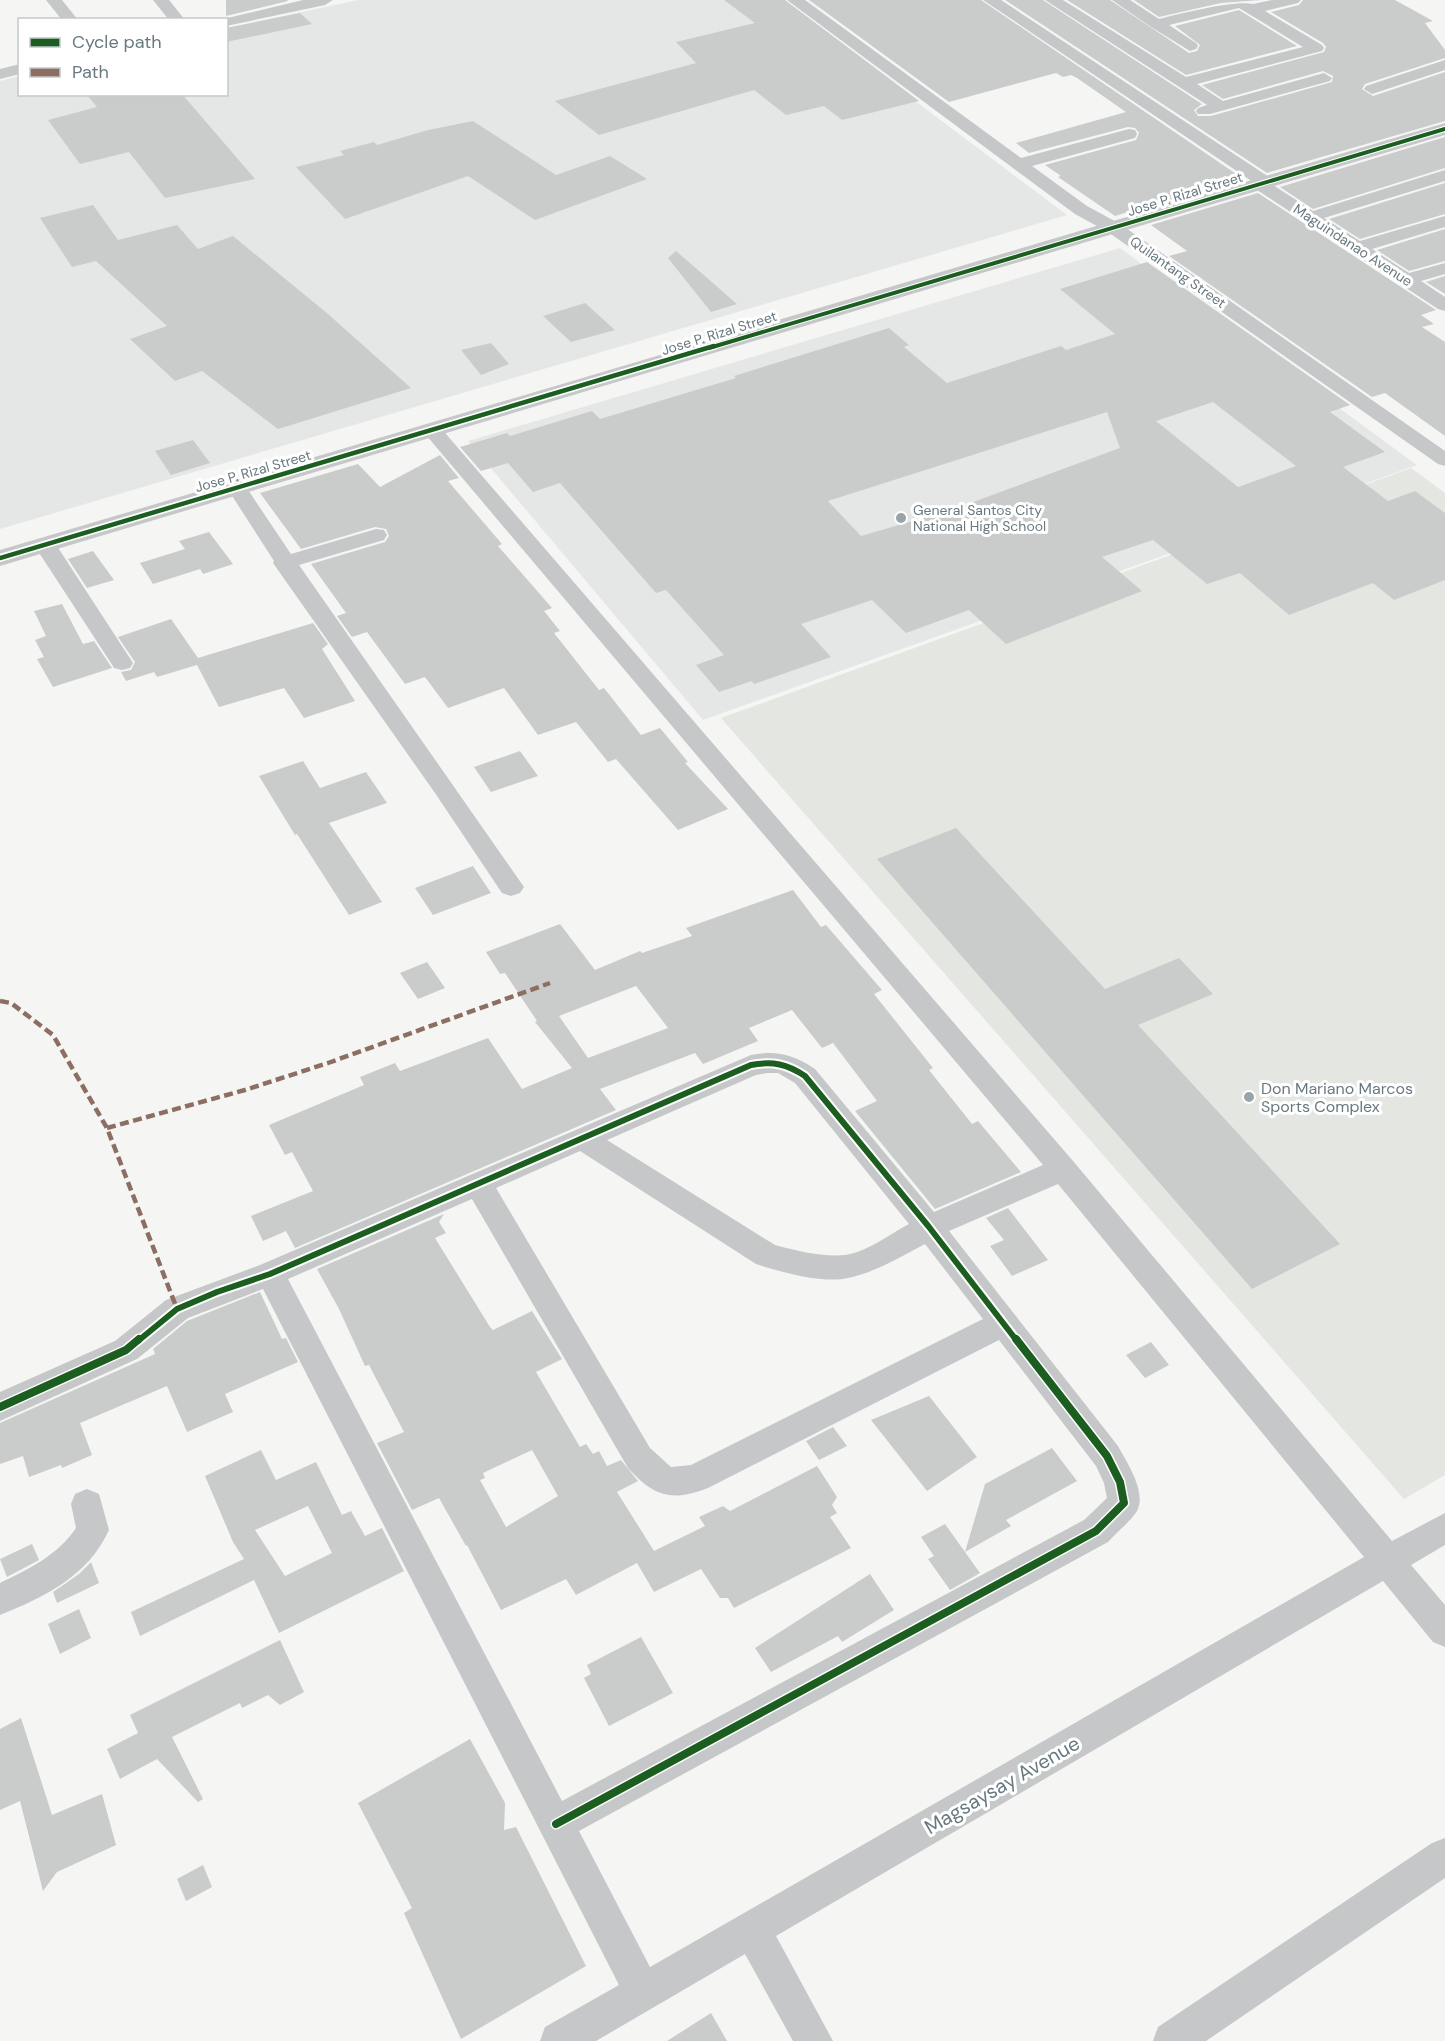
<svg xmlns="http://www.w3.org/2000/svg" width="1445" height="2041" font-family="'DM Sans',sans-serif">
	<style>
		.built { fill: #e5e6e6 }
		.green { fill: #e4e6e1 }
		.building { fill: #cacccc; fill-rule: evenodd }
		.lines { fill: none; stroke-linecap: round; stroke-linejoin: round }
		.minor { fill: #c5c7c8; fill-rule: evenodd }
		.tertiary { fill: #c5c7c8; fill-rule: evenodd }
		.quiet { stroke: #8d6e63; stroke-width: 4.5; stroke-dasharray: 9 4.5; stroke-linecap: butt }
		.cycleway-far3-casing { stroke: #fff; stroke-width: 6 }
		.cycleway-far2-casing { stroke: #fff; stroke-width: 8 }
		.cycleway-far1-casing { stroke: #fff; stroke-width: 10 }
		.cycleway-casing { stroke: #fff; stroke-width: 11 }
		.cycleway-far3 { stroke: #1b5e20; stroke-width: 4 }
		.cycleway-far2 { stroke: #1b5e20; stroke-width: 4.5 }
		.cycleway-far1 { stroke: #1b5e20; stroke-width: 6 }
		.cycleway { stroke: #1b5e20; stroke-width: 8 }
		.poi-dot { fill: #99a4a9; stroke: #fff; stroke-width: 2 }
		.labels { text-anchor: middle; stroke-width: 6; stroke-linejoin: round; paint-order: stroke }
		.far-street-label { font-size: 14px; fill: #687980; stroke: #fff }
		.far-poi-label { font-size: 14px; fill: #687980; stroke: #fff; text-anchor: start }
		.poi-label { font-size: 16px; fill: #687980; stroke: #fff; text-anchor: start }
		.near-street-label { font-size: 20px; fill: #687980; stroke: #fff }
	</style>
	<rect width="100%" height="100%" fill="#f5f5f4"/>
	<g class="built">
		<path d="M358,0h423l286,215 -1067,314v-448l19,-5 1,18h206l1,-66z"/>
		<path d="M1120,248l297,217 -714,255 -235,-279z"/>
	</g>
	<path class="green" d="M1411,468l34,25v982l-41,24 -683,-781z"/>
	<g class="building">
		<path d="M226,0h61l1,1 -62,15z"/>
		<path d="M724,0h61l134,101 -77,19 -18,-14 -38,9 -32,-25 -155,45 -44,-34 141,-38 -20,-21 79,-19z"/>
		<path d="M809,0h172l264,180 -112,33 -2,-2 -16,5 -57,-39 3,-1 -16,-11 91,-25 3,-7 -4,-5 -7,-1 -99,26 -13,-10 110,-31 -49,-34 -6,-3 -8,2 -7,-4 -107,29z"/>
		<path d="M1005,0h38l159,104 -8,6 4,6h13l121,-34 1,-6 -10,-5 -100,28 -21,-14 122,-33 2,-5 -3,-4 -52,-31 28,-7 4,-5h92l38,21 -8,2 20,27v8l-80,26 -3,5 11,7 72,-24v49l-178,52z"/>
		<path d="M1067,0h43l79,53 8,-2 3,-6 -25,-19 64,-16 58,36 -111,29z"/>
		<path d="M1134,0h127l-40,3 -62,14z"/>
		<path d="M300,13l12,11 -86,18v-14z"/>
		<path d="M86,94h96l73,85 -90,19 -36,-46 -49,12 -32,-44 49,-13z"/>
		<path d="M473,121l83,54 54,-19 37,23 -112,41 -67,-44 -123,43 -49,-52 48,-12 -4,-4 34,-9 3,3 51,-15z"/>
		<path d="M1445,137v31l-132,41 -33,-22z"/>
		<path d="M1445,183v31l-85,25 -31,-20z"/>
		<path d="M1258,193l178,117 -15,5 13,9 -12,3 23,15v94l-60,-43 -13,4 -203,-141 18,-5 -36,-26z"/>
		<path d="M93,205l25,35 59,-15 21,24 35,-13 95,78 83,74 -133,41 -76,-58 -27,10 -45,-42 37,-13 -71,-65 -24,6 -32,-49z"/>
		<path d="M1445,229v32l-36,10 -32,-21z"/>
		<path d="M676,251l61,53 -26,8 -43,-54z"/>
		<path d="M1147,262l203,143 -20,7 55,40 -42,15 45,34 27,-10 30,22v67l-51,20 -21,-17 -84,32 -49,-42 -33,11 -54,-44 -51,17 40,34 -136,53 -37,-34 -63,23 -34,-33 -71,24 30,33 -77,27 -2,-3 -33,11 -23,-27 28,-10 -58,-65 -10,3 -96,-110 -27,9 -25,-29 -27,8 -21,-24 47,-14 3,3 82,-25 8,8 136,-41 -2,-2 155,-48 20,17 -5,2 43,36 114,-37 5,4 49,-16 -55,-45zM1213,402l83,64 -58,21 -82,-66zM1107,412l13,36 -163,60 -96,28 -33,-35z"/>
		<path d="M1445,276v18l-19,-12z"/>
		<path d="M585,303l30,27 -44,12 -28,-26z"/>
		<path d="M491,343l18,21 -28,11 -20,-25z"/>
		<path d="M193,440l17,23 -39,12 -16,-24z"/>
		<path d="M440,455l19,23 -11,3 54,63 -4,2 54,62 -8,3 16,20 -6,2 45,57 5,-2 37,47 19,-7 28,34 -3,1 43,46 -50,21 -62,-71 -8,3 -32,-40 -38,13 -34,-47 -56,20 -23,-31 -20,7 -38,-52 -15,5 -15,-21 9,-3 -35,-49 74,-22 4,-6 -3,-7 -11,-2 -74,22 -41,-56 98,-29 22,23z"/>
		<path d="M209,532l24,32 -30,10 -3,-5 -47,15 -13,-21 45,-14 -6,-8z"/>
		<path d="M93,551l21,29 -27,8 -19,-29z"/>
		<path d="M62,604l21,40 11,-3 18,27 -59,19 -16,-28 7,-2 -9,-17 11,-4 -12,-25z"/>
		<path d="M171,619l27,39 115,-35 15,21 -6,5 33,52 -51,17 -20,-30 -65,19 -22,-42 -40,12 -3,-5 -28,9 -5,-9 10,-2 4,-8 -17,-25z"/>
		<path d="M520,751l18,25 -47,16 -17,-25z"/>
		<path d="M303,761l17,27 46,-16 21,31 -58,20 53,79 -33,13 -52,-81 -2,1 -36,-59z"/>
		<path d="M956,828l149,161 74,-31 34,36 -75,31 202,219 -88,45 -375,-430z"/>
		<path d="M473,866l18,27 -58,22 -18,-27z"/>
		<path d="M793,890l28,37 5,-2 56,65 -8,4 59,74 -4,2 43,54 6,-3 43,51 -86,37 -80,-98 22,-10 -44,-58 -11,5 -30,-38 -43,18 9,13 -55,23 -8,-11 -95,36 16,21 -321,138 -9,-17 -23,10 -12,-25 62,-25 -21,-39 -7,3 -16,-30 95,-40 -4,-8 35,-14 5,8 88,-33 34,51 50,-21 -37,-46 2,-1 -32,-48 -5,1 -14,-22 74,-28 35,46 45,-19 2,2 50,-17 -6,-8zM636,986l32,42 -80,30 -29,-42z"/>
		<path d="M427,962l18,26 -27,11 -18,-26z"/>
		<path d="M1008,1208l40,52 -36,16 -22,-30 14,-6 -18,-22z"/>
		<path d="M444,1214l-5,8 7,11 -11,5 55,89 3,3 39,-19 30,48 -26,13 44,75 6,-3 7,10 6,-3 8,15 14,-6 17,21 -21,11 37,59 51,-25 -6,-9 24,-11 7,5 87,-45 20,31 -5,8 5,8 -7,4 21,31 -117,60 -6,-10h-8l-19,-29 -47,23 -17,-29 -61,32 -10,-16 -65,31 -34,-65 -1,1 -27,-48 -27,12 -35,-67 27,-11 -35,-67 -4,1 -26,-57 -22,-40zM532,1450l26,46 -52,31 -26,-47 5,-2 -2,-5z"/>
		<path d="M260,1292l22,47 4,-1 12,24 -73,32 8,18 -46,20 -20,-46 -87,37 12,32 -30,13 -1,-3 -32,12 -6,-21 -23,8v-41l155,-69 -2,-5 34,-28z"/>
		<path d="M1151,1342l18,23 -24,13 -19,-23z"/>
		<path d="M929,1396l48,61 -50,34 -56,-71z"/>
		<path d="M833,1427l14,19 -28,14 -13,-19z"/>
		<path d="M1052,1448l25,33 -71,39 5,6 -46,26 15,21 -30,17 -22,-31 6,-3 -13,-19 24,-13 20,28 20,-68z"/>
		<path d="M261,1450l15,30 40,-18 26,53 9,-4 14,25 17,-8 22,43 -125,62 -25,-53 -114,56 -9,-24 113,-53 -11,-17 -28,-66zM308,1506l24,47 -47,23 -30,-46z"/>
		<path d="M32,1544l7,16 -32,17 -7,-18z"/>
		<path d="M91,1562l8,21 -42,20 -4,-11 26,-18z"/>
		<path d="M870,1574l24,36 -52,32 -4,-6 -67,36 -16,-24z"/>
		<path d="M79,1609l12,29 -31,16 -12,-30z"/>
		<path d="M641,1637l32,56 -64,33 -25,-48 7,-4 -4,-9z"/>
		<path d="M280,1640l24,52 -24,13 -12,-10 -26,13 -2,-5 -68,34 31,62 -5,3 -41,-43 -37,20 -13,-30 31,-16 -8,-18z"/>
		<path d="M21,1718l31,97 50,-21 14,51 -59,27 -14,19 -23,-90 -20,9v-81z"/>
		<path d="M470,1739l35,64 -1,27 12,-3 70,139 -125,73 -57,-126 8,-5 -54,-105z"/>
		<path d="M203,1865l9,22 -26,14 -9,-22z"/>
		<path d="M711,2013l16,28h-60z"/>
	</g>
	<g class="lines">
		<g class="minor">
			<path d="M46,0h16l16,20h-16z"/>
			<path d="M153,0h16l16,20h-16z"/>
			<path d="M303,0h30l-8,5 -99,21v-6h-7z"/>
			<path d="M787,0h18l216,158 108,-29 6,1 2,4 -2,4 -103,28 55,40 33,18 325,227v15l-7,-2 -330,-232 -33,-18z"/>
			<path d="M983,0h18l271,179 1,6 40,26 132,-41v11l-121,37 36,23 85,-25v11l-73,22 37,24 36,-10v11l-24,7 24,16v14l-7,-2 -184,-121 -3,-4 2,-2z"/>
			<path d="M1045,0h18l123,77 117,-30 -64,-39 -70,17 27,18 2,3 -2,3 -6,2 -39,-24 -39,-27h18l29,19c24,-6 76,-19 94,-15l19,-4h29l-3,3 -33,8 57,34 2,3 -2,3 -125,33 26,17 101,-28 8,5 -2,3 -120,33h-12l-2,-3 2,-3 9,-3z"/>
			<path d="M1445,60v10l-73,24 -8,-5 2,-3z"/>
			<path d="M20,64v10l-20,5v-10z"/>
			<path d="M433,425l7,2 633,734 319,380 53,-28v32l-34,20 34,40v42l-12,-5 -50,-61 -607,355 57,105h-40l-48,-87 -149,87h-56l5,-14 74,-42 -356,-696 -75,29 -51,41 -137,62v-29l115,-51 51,-41 94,-35 491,-210c25,-5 43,0 64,14l119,143 109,-47 -617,-730 -3,-4 3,-4zM767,1073h11l17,10 114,141c-19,10 -42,28 -64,31 -23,2 -48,-4 -70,-10l-168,-105 149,-65zM580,1151l176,113c24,8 68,20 92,14 28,-6 52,-21 77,-34l58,75 -292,146 -20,2 -21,-19 -154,-260zM1058,1184l306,373 -714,410 -71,-136 529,-289c9,-10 22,-20 29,-31 10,-19 -10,-48 -19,-65l-169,-215zM472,1199l156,269c26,29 44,34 80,20l291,-148 97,126 8,17 3,15 -23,22 -522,281 -274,-522z"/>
			<path d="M237,482l7,2 47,70 85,-25 8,1 3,5 -3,5 -85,25 225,322 -4,6 -9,3 -9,-3 -67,-100 -162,-230 1,-2 -47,-73 3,-4z"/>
			<path d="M45,539l8,1 80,123 -3,5 -8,2 -8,-2 -3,-5 -77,-118 3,-5z"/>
			<path d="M87,1489l12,5 10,36c-21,46 -64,67 -109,85v-32c29,-14 58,-28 76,-55l-5,-24 4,-10z"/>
			<path d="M1445,1838v40l-239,163h-53l5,-14 274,-184z"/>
		</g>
		<path class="tertiary" d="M1445,123v12l-1445,431v-16z"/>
		<g class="quiet">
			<path d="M0,1001l11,2 42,32 54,93 70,181"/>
			<path d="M107,1128l138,-38 83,-27 222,-80"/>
		</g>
		<g class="cycleway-far3-casing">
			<path id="cycleway-far3" d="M709,348l736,-219"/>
		</g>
		<g class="cycleway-far2-casing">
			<path id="cycleway-far2" d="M0,558l714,-212"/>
		</g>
		<g class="cycleway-far1-casing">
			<path id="cycleway-far1" d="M138,1341l39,-32 40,-17 53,-18 481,-209c22,-4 36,-1 54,11l124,151 88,114"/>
		</g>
		<g class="cycleway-casing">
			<g id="cycleway">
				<path d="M0,1407l126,-57 13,-11"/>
				<path d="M556,1824l540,-293 28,-28 -4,-21 -13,-26 -91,-117"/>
			</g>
		</g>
		<use href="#cycleway-far3" class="cycleway-far3"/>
		<use href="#cycleway-far2" class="cycleway-far2"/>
		<use href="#cycleway-far1" class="cycleway-far1"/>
		<use href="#cycleway" class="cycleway"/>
	</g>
	<g class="poi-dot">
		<circle cx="901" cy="518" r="6"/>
		<circle cx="1249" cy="1097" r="6"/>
	</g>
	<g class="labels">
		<g class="far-street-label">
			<text transform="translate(1185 194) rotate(-17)" y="5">Jose P. Rizal Street</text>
			<text transform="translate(1353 245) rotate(33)" y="5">Maguindanao Avenue</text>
			<text transform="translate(1178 272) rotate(35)" y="5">Quilantang Street</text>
			<text transform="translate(719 333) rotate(-17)" y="5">Jose P. Rizal Street</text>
			<text transform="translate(253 471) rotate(-16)" y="5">Jose P. Rizal Street</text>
		</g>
		<g class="far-poi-label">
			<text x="913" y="515">General Santos City<tspan x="913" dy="16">National High School</tspan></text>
		</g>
		<g class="poi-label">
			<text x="1261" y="1094">Don Mariano Marcos<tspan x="1261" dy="18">Sports Complex</tspan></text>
		</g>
		<g class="near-street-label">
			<text transform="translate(1002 1785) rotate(-30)" y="7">Magsaysay Avenue</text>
		</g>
	</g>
	<rect x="18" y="18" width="210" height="78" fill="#ffffff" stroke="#c3c9cc" stroke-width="1.5"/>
	<rect x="30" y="38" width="30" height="9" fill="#1b5e20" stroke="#c3c9cc" stroke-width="1.5"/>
	<text x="72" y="48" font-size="18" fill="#687980">Cycle path</text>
	<rect x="30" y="68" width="30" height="9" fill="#8d6e63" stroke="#c3c9cc" stroke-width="1.5"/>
	<text x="72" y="78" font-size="18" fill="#687980">Path</text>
</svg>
